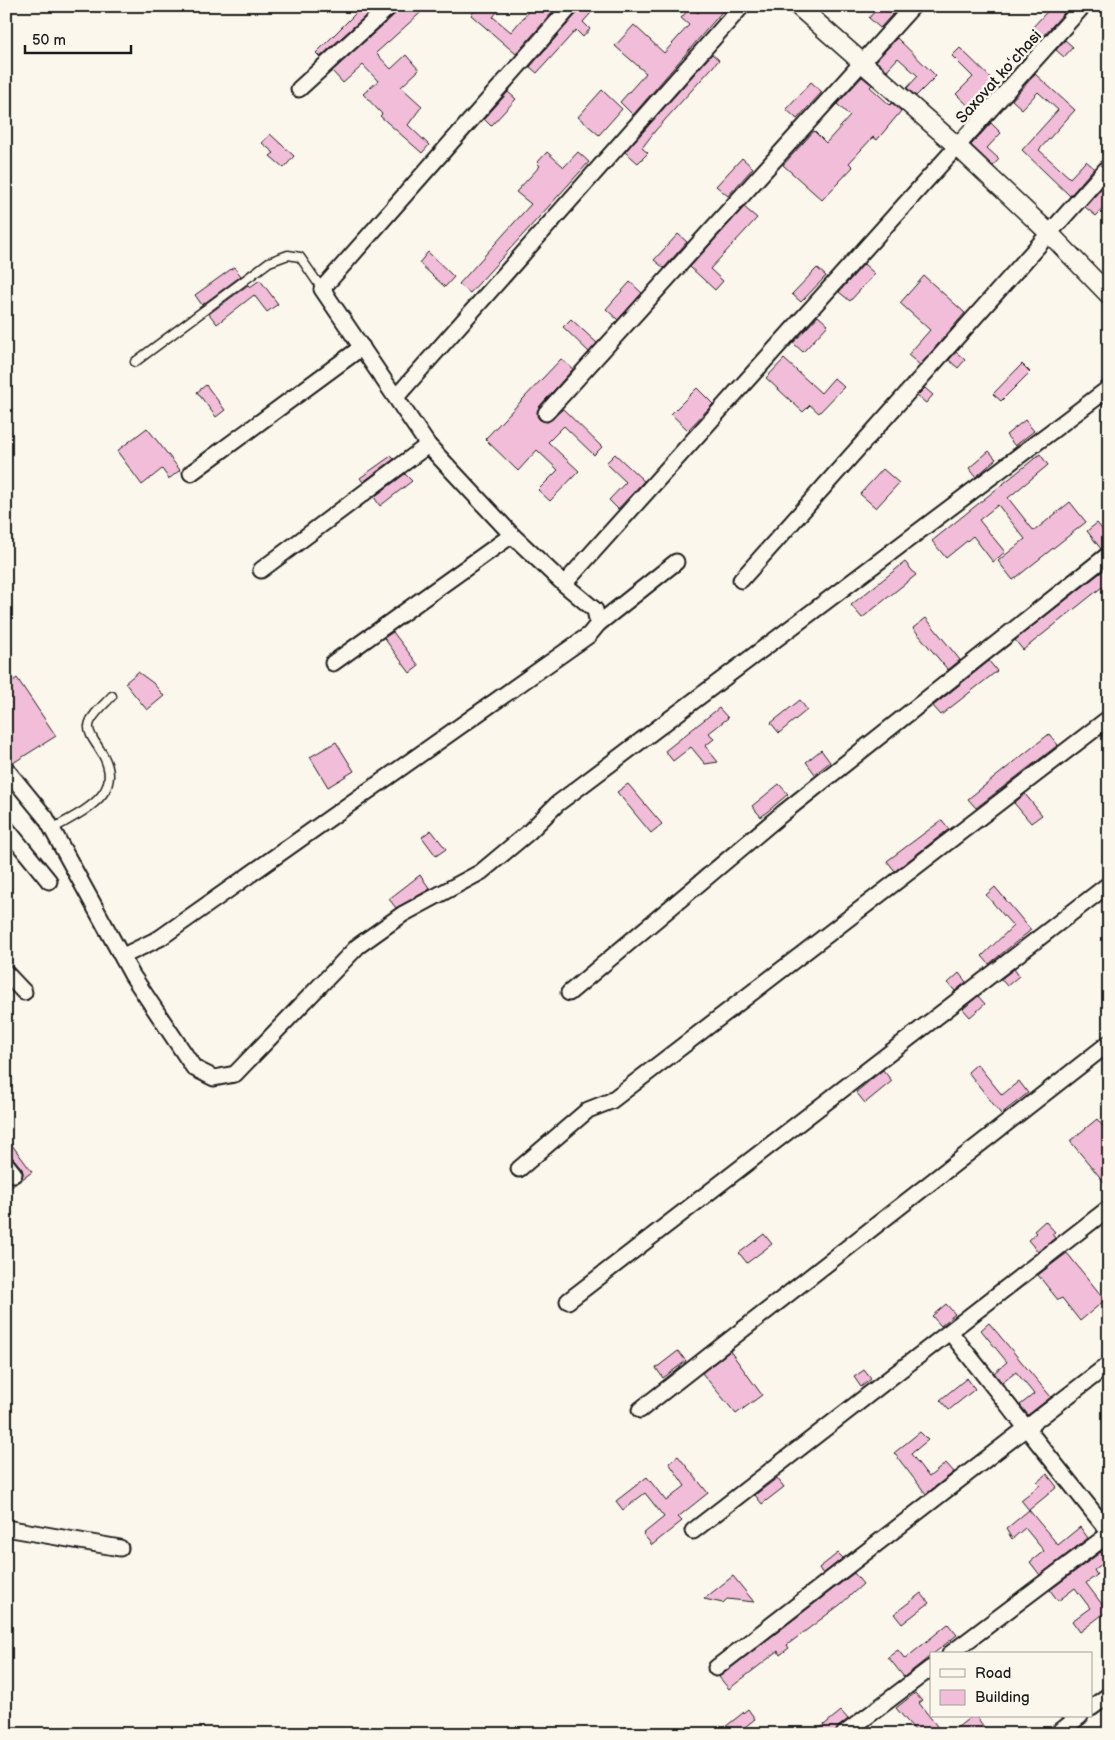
<svg xmlns="http://www.w3.org/2000/svg" width="1115" height="1740" font-family="'Balsamiq Sans',sans-serif">
	<style>
		.building { fill: #f2bdd8; stroke: #1c1c1c }
		.lines { fill: none; stroke-linecap: round; stroke-linejoin: round }
		.service-casing { stroke: #1c1c1c; stroke-width: 11 }
		.minor-casing { stroke: #1c1c1c; stroke-width: 19 }
		.tertiary-casing { stroke: #1c1c1c; stroke-width: 21 }
		.service { stroke: #fbf7ec; stroke-width: 8 }
		.minor { stroke: #fbf7ec; stroke-width: 15 }
		.tertiary { stroke: #fbf7ec; stroke-width: 18 }
		.labels { text-anchor: middle; stroke-width: 5; stroke-linejoin: round; paint-order: stroke }
		.street-label { font-size: 16px; fill: #1c1c1c; stroke: #fbf7ec }
	</style>
	<rect width="100%" height="100%" fill="#fbf7ec"/>
	<filter id="ink" filterUnits="userSpaceOnUse"><feTurbulence type="fractalNoise" baseFrequency=".02" numOctaves="2"/><feDisplacementMap in="SourceGraphic" scale="10" xChannelSelector="R" yChannelSelector="G"/><feConvolveMatrix kernelMatrix="1 2 1 2 8 2 1 2 1" color-interpolation-filters="sRGB"/></filter>
	<g filter="url(#ink)">
		<g class="building">
			<path d="M363,6l6,7 -49,44 -4,-4z"/>
			<path d="M404,6h24l-52,47 15,16 15,-14 13,15 -18,17 21,19 -14,19 21,20 -7,8 -42,-37 2,-2 -19,-20 15,-13 -15,-16 -20,18 -11,-12z"/>
			<path d="M479,6h23l-9,11 18,15 22,-26h25l-42,48 -45,-39z"/>
			<path d="M580,6h17l-14,16 7,7 -7,8 -7,-7 -39,43 -7,-6 48,-55z"/>
			<path d="M704,6h23l-94,109 -13,-13 26,-29 -31,-27 19,-21 30,28 25,-28 -8,-7 10,-11 7,6z"/>
			<path d="M879,6h21l-20,22 -11,-10z"/>
			<path d="M1052,6h4l8,7 -22,24 -10,-9z"/>
			<path d="M897,38l39,38 -20,20 -9,-8 11,-12 -20,-18 -11,12 -11,-9z"/>
			<path d="M1065,40l8,7 -9,10 -8,-7z"/>
			<path d="M960,48l39,38 -24,26 -19,-18 17,-17 -21,-21z"/>
			<path d="M712,54l7,6 -64,71 -13,17 6,5 -10,10 -13,-11z"/>
			<path d="M1035,74l40,36 -36,40 31,28 16,-17 8,7 -24,28 -48,-46 36,-40 -20,-18 -16,17 -10,-9z"/>
			<path d="M862,77l10,8 -2,2 20,18 2,-2 9,8 -24,29 -4,-3 -24,26 4,4 -31,33 -39,-35 31,-34 12,12 24,-27 -13,-12z"/>
			<path d="M811,82l11,10 -25,27 -11,-10z"/>
			<path d="M602,90l20,19 -23,26 -21,-18z"/>
			<path d="M508,92l8,7 -25,27 -7,-7z"/>
			<path d="M991,123l10,10 -14,15 12,11 -6,7 -22,-21z"/>
			<path d="M270,134l24,22 -10,12 -14,-12 4,-3 -12,-10z"/>
			<path d="M547,152l17,15 14,-15 11,10 -119,131 -11,-9 72,-80 -15,-12 24,-26 -3,-3z"/>
			<path d="M742,158l11,10 -25,28 -12,-10z"/>
			<path d="M1108,181l1,21 -13,14 -11,-9z"/>
			<path d="M744,207l13,11 -47,51 13,12 -8,9 -25,-23z"/>
			<path d="M678,234l9,8 -23,26 -10,-8z"/>
			<path d="M428,252l26,25 -9,10 -26,-24z"/>
			<path d="M864,264l11,10 -25,27 -11,-9z"/>
			<path d="M234,267l7,9 -39,29 -7,-10z"/>
			<path d="M817,268l9,8 -25,26 -9,-8z"/>
			<path d="M924,276l41,37 -45,52 -12,-10 22,-25 -30,-27z"/>
			<path d="M260,280l18,24 -11,8 -13,-17 -37,29 -8,-10 39,-29 2,2z"/>
			<path d="M630,282l12,11 -24,27 -12,-11z"/>
			<path d="M818,316l10,9 -25,27 -10,-9z"/>
			<path d="M571,319l26,24 -8,9 -26,-25z"/>
			<path d="M956,352l9,8 -7,8 -9,-8z"/>
			<path d="M561,359l12,10 -34,38 -2,9 3,4 8,2 15,-13 39,38 -8,8 -30,-29 -16,16 31,29 -29,30 -12,-11 20,-20 -21,-20 -19,21 -33,-32z"/>
			<path d="M784,359l37,34 13,-15 10,9 -25,26 -9,-8 -7,7 -37,-34z"/>
			<path d="M1022,364l8,8 -29,29 -8,-7z"/>
			<path d="M206,385l19,25 -9,7 -19,-25z"/>
			<path d="M697,388l16,16 -25,26 -17,-16z"/>
			<path d="M925,388l8,7 -7,8 -9,-7z"/>
			<path d="M1025,420l9,11 -19,15 -9,-11z"/>
			<path d="M147,428l33,42 -11,9 -7,-10 -20,16 -25,-34z"/>
			<path d="M989,451l7,8 -20,18 -7,-9z"/>
			<path d="M615,454l29,27 -26,28 -9,-9 17,-18 -20,-19z"/>
			<path d="M1040,454l8,11 -40,33 26,33 36,-29 16,20 -73,58 -15,-19 27,-22 -27,-34 -19,15 26,32 -12,10 -20,-26 -27,22 -14,-17z"/>
			<path d="M391,456l3,3 -31,23 -3,-4z"/>
			<path d="M883,469l16,14 -23,25 -16,-14z"/>
			<path d="M405,474l7,7 -32,25 -6,-9z"/>
			<path d="M1097,523l12,15v7l-8,4 -14,-18z"/>
			<path d="M905,562l11,13 -54,43 -11,-13z"/>
			<path d="M1109,566v29l-7,-8 -79,63 -8,-10z"/>
			<path d="M926,618l34,42 -12,10 -35,-42z"/>
			<path d="M393,632l26,34 -9,7 -26,-35z"/>
			<path d="M989,661l8,10 -56,44 -8,-9z"/>
			<path d="M138,672l15,11 11,13 -17,14 -22,-27z"/>
			<path d="M17,678l39,58 -43,27 -7,-5v-72z"/>
			<path d="M800,700l7,10 -28,23 -8,-10z"/>
			<path d="M719,708l9,10 -19,15 5,6 -9,7 13,16 -13,2 -14,-17 -18,14 -8,-10z"/>
			<path d="M1049,734l9,11 -82,63 -8,-9z"/>
			<path d="M336,742l18,29 -26,16 -18,-30z"/>
			<path d="M821,750l9,12 -15,12 -9,-12z"/>
			<path d="M628,784l34,40 -11,9 -34,-41z"/>
			<path d="M779,784l9,10 -27,23 -9,-11z"/>
			<path d="M1025,794l17,21 -11,8 -17,-20z"/>
			<path d="M942,820l7,9 -54,42 -8,-10z"/>
			<path d="M431,830l15,19 -10,7 -14,-19z"/>
			<path d="M420,875l10,14 -34,19 -7,-9z"/>
			<path d="M995,887l36,43 -42,34 -7,-8 31,-30 -27,-31z"/>
			<path d="M1014,969l5,7 -12,10 -6,-7z"/>
			<path d="M959,973l7,9 -11,9 -7,-8z"/>
			<path d="M978,996l7,8 -15,13 -7,-8z"/>
			<path d="M977,1064l25,31 17,-14 9,12 -27,21 -33,-42z"/>
			<path d="M883,1070l9,11 -27,22 -9,-11z"/>
			<path d="M1097,1119l12,15v54l-39,-47z"/>
			<path d="M6,1137l26,35 -11,8 2,-7 -1,-4 -9,-11 -7,-3z"/>
			<path d="M6,1179l5,4 7,-1 -12,9z"/>
			<path d="M1045,1221l10,11 -3,2 3,4 -17,14 -10,-12 8,-7 -2,-2z"/>
			<path d="M764,1234l8,10 -25,19 -8,-10z"/>
			<path d="M1067,1253l38,47 -25,21 -18,-23 -4,2 -20,-25z"/>
			<path d="M946,1304l9,10 -14,12 -9,-10z"/>
			<path d="M989,1323l62,74 -23,18 -8,-10 14,-11 -18,-22 -14,11 -8,-10 13,-11 -26,-32z"/>
			<path d="M678,1351l8,10 -23,17 -7,-10z"/>
			<path d="M730,1351l32,44 -26,19 -34,-41z"/>
			<path d="M864,1370l7,9 -10,8 -7,-10z"/>
			<path d="M967,1378l8,11 -26,21 -9,-10z"/>
			<path d="M920,1432l8,8 -17,14 18,23 17,-14 8,9 -28,22 -32,-41z"/>
			<path d="M678,1456l30,37 -30,24 4,4 -30,24 -9,-11 21,-17 -19,-24 -22,17 -7,-9 31,-24 19,24 19,-15 -16,-23z"/>
			<path d="M1047,1474l10,13 -28,23 -8,-10 19,-15 -3,-3z"/>
			<path d="M777,1478l7,9 -22,17 -7,-9z"/>
			<path d="M1029,1510l29,35 22,-18 8,11 -48,37 -10,-13 14,-11 -19,-23 -13,11 -6,-10z"/>
			<path d="M1101,1552l6,8 -13,10 3,5 -11,8 21,28 -27,21 -8,-11 18,-13 -15,-20 -17,13 -8,-11z"/>
			<path d="M838,1553l5,5 -20,16 -4,-6z"/>
			<path d="M854,1573l9,11 -22,20 -54,41 2,3 -9,7 -2,-4 -49,38 -10,-12z"/>
			<path d="M733,1576l21,26 -27,-3 -4,4 -19,-4z"/>
			<path d="M921,1593l8,10 -27,21 -8,-10z"/>
			<path d="M948,1624l9,11 -53,42 -16,-20 10,-7 7,9z"/>
			<path d="M915,1693l7,8 -3,2 24,31h-25l-22,-26z"/>
			<path d="M748,1709l7,10 -19,15h-20z"/>
			<path d="M841,1711l7,8 -10,8 -3,7h-22z"/>
			<path d="M972,1716h4l13,18h-40z"/>
		</g>
		<g class="lines">
			<g class="service-casing">
				<g id="service">
					<path d="M135,362l134,-100 19,-7 12,2 22,32"/>
					<path d="M52,829c33,-19 76,-36 48,-79 -4,-7 -12,-16 -11,-24 1,-10 16,-22 23,-30"/>
				</g>
			</g>
			<g class="minor-casing">
				<g id="minor">
					<path d="M299,89l91,-83"/>
					<path d="M397,396l345,-390"/>
					<path d="M546,413l367,-407"/>
					<path d="M191,473l171,-126"/>
					<path d="M261,570l167,-125"/>
					<path d="M741,580l368,-414"/>
					<path d="M564,584l519,-578"/>
					<path d="M598,624l78,-62"/>
					<path d="M333,663l179,-128"/>
					<path d="M6,769l40,49 86,157 62,93 20,10 21,-4 123,-128 45,-32 78,-42 48,-40 28,-28 552,-416"/>
					<path d="M6,828l43,53"/>
					<path d="M123,956l37,-18 429,-303 9,-11 -3,-14 -31,-26 -52,-49 -84,-90 -106,-156 249,-283"/>
					<path d="M6,973l18,19"/>
					<path d="M569,993l214,-180 326,-259"/>
					<path d="M6,1164l8,10"/>
					<path d="M519,1169l69,-59 23,-9 498,-383"/>
					<path d="M568,1301l541,-417"/>
					<path d="M950,1332l159,200"/>
					<path d="M640,1410l469,-367"/>
					<path d="M6,1528l114,20"/>
					<path d="M693,1531l416,-323"/>
					<path d="M950,1654l159,-120"/>
					<path d="M716,1668l393,-304"/>
					<path d="M1091,1708l18,-13"/>
					<path d="M844,1734l87,-66"/>
					<path d="M1057,1734l23,-18"/>
				</g>
			</g>
			<g class="tertiary-casing">
				<path id="tertiary" d="M798,6l160,141 91,86 60,62"/>
			</g>
			<use href="#service" class="service"/>
			<use href="#minor" class="minor"/>
			<use href="#tertiary" class="tertiary"/>
		</g>
	</g>
	<g class="labels">
		<g class="street-label">
			<text transform="translate(998 76) rotate(-48)" y="6">Saxovat koʻchasi</text>
		</g>
	</g>
	<rect width="1115" height="1740" fill="none" stroke="#fbf7ec" stroke-width="25"/>
	<rect x="12" y="12" width="1090" height="1715" fill="none" stroke="#1c1c1c" stroke-width="2" filter="url(#ink)"/>
	<rect x="930" y="1652" width="162" height="65" fill="#fbf7ec" stroke="#a29f99"/>
	<rect x="940" y="1669" width="25" height="8" fill="#fbf7ec" stroke="#a29f99"/>
	<text x="975" y="1678" font-size="15" fill="#1c1c1c">Road</text>
	<rect x="940" y="1690" width="25" height="15" fill="#f2bdd8" stroke="#a29f99"/>
	<text x="975" y="1702" font-size="15" fill="#1c1c1c">Building</text>
	<path d="M25 45v8h106v-8" fill="none" stroke="#1c1c1c" stroke-width="2.5"/>
	<text x="32" y="45" font-size="15" fill="#1c1c1c" stroke="#fbf7ec" stroke-width="4" paint-order="stroke">50 m</text>
</svg>
